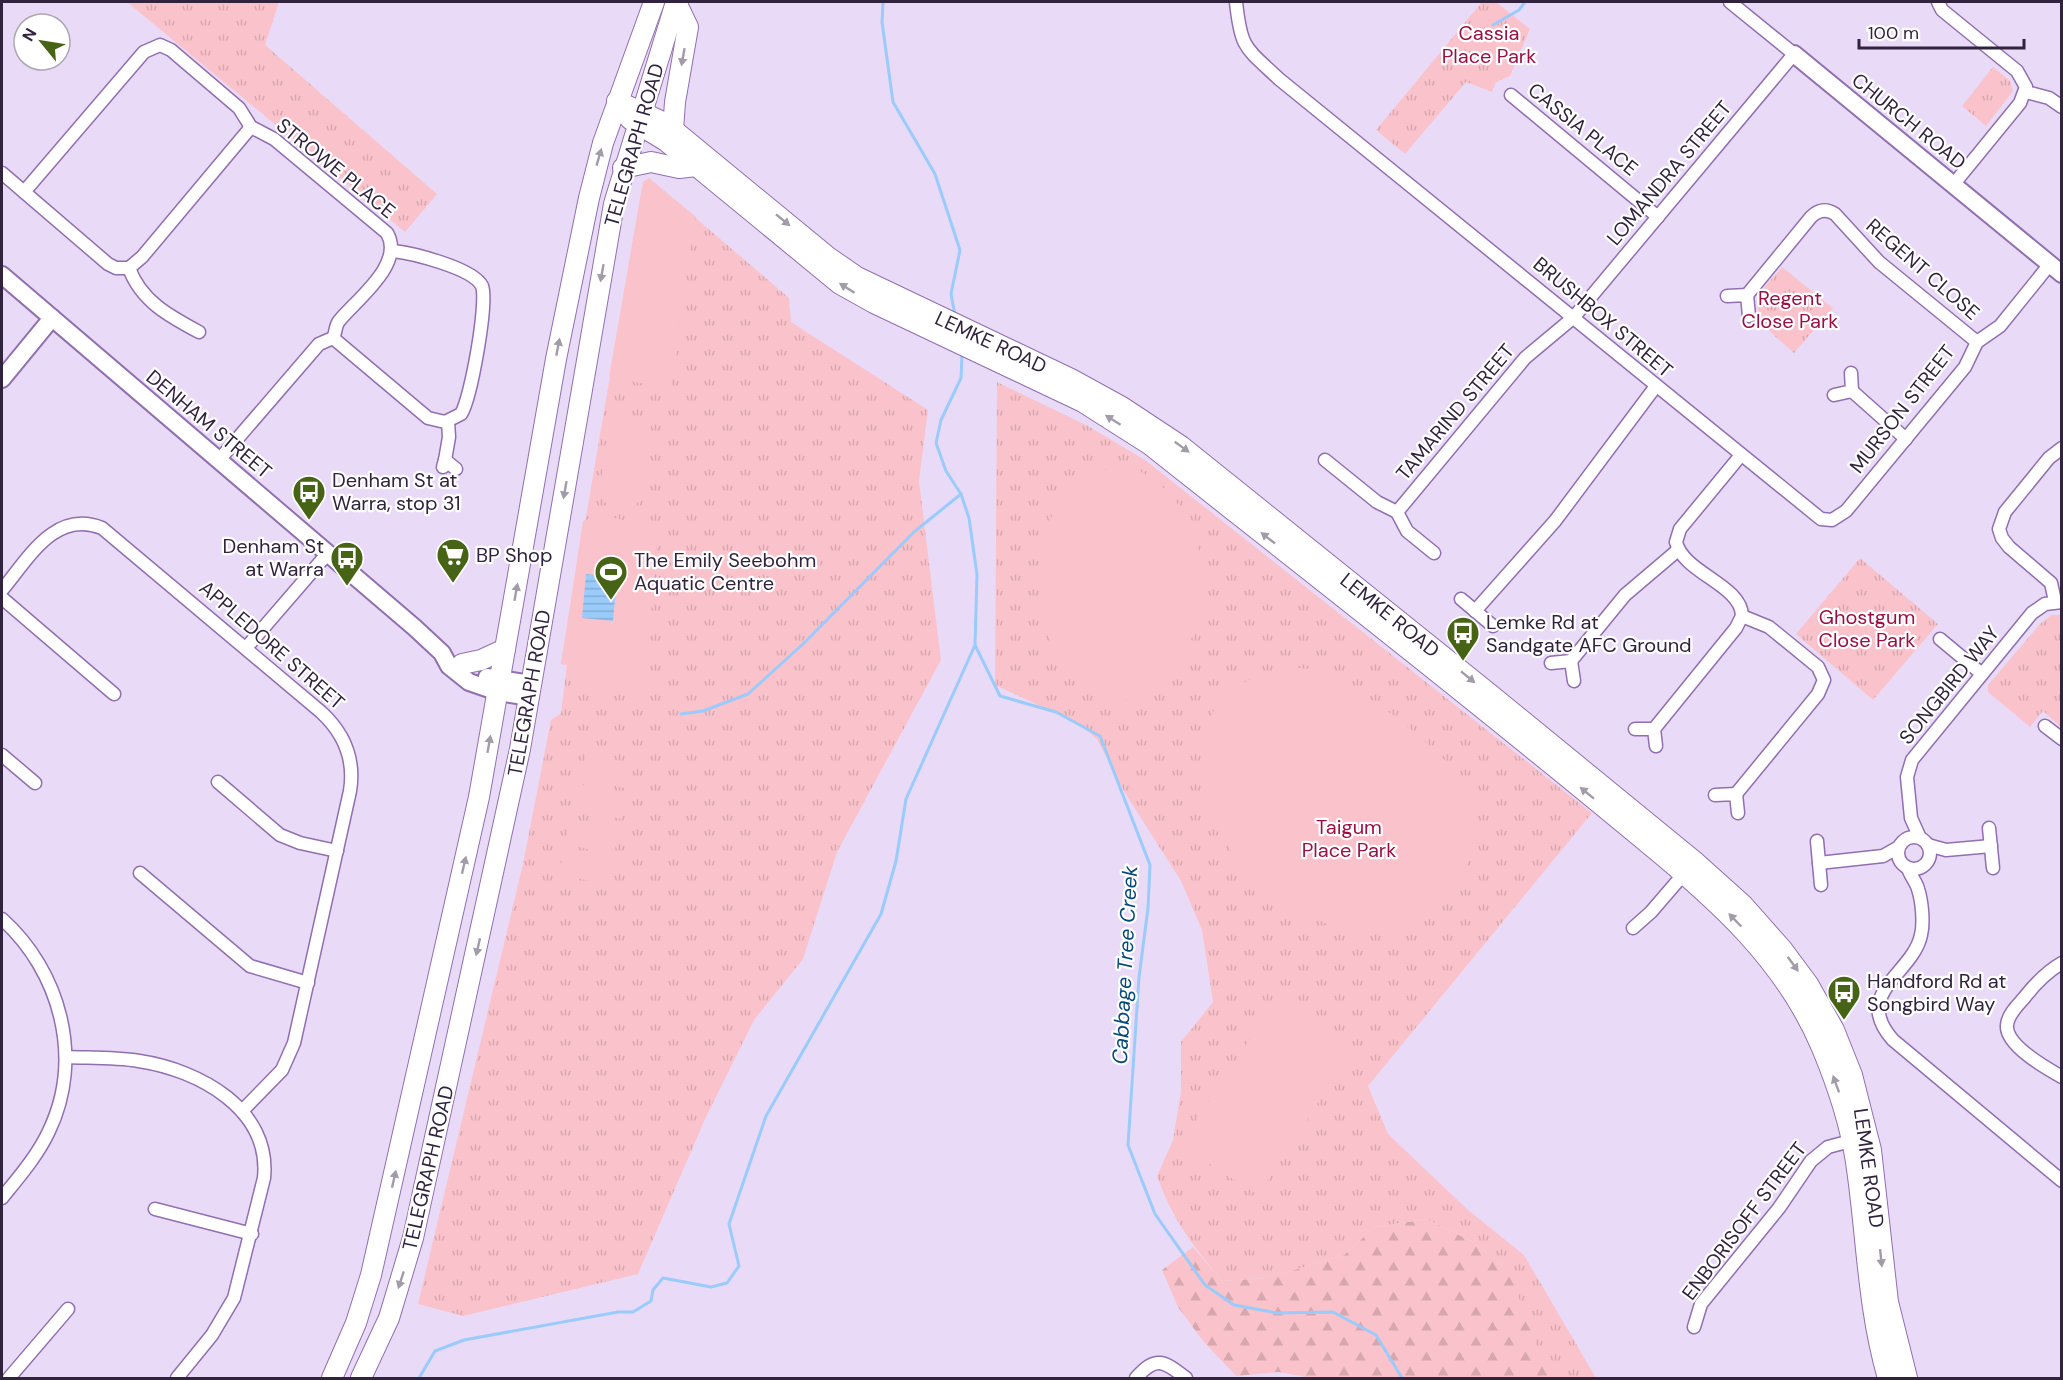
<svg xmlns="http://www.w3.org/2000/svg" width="2063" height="1380" font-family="'DM Sans',sans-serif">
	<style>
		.forest { fill: url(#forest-firs) }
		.park { fill: url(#park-tufts) }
		.pitch { fill: #fac3cb }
		.water { fill: url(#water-rules) }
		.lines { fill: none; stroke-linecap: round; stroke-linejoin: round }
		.stream { stroke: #9acbfa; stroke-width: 3 }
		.street-casing { stroke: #916fb0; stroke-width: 15 }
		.secondary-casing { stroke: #916fb0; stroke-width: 20 }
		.primary-casing { stroke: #916fb0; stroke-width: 22 }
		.street { stroke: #fff; stroke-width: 12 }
		.secondary { stroke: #fff; stroke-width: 16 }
		.primary { stroke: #fff; stroke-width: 20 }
		.oneway { fill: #a29ca8 }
		.labels { text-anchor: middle; stroke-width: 4.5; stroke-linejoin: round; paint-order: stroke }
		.park-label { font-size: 20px; fill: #9c0f43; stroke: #fff }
		.street-label { font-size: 20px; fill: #31233e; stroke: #fff }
		.poi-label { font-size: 20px; fill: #31233e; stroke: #fff; text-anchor: start }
		.water-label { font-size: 21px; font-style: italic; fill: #05497a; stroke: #fff }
	</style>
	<defs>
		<pattern id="forest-firs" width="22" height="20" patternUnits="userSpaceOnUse" patternTransform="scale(1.5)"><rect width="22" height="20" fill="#fac3cb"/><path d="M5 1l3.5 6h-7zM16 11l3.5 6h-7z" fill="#d7a7af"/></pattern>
		<pattern id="park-tufts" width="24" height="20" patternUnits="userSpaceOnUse" patternTransform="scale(1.5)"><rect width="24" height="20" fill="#fac3cb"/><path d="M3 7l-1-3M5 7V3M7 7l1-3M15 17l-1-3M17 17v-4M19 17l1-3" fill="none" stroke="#d7a7af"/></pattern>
		<pattern id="water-rules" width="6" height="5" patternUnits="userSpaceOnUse" patternTransform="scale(1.5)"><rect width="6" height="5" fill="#9acbfa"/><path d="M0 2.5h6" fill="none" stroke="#85aed7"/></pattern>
	</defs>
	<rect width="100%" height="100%" fill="#e9dbf7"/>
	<path class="forest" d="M1427,1219l44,22 37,28 62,109h-259l-32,-6 -43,4 -33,-35 -25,-34 -16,-37 31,-23 29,34 43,-3 43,-12 36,-11 30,-28z"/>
	<g class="park">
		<path d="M127,2h152l-14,43 172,149 -32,38z"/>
		<path d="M1482,2h14l34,27 -20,47 -14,6 -4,10 -26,-10 -61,72 -29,-24z"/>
		<path d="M1993,67l17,14 3,10 -27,35 -24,-20z"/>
		<path d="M649,178l140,120 2,24 137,88 -9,71 22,179 -104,192 -34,107 -49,61 -48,97 -68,157 -175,42 -45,-12 105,-440 28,-144 10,-7 6,-48 -6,-1 82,-482z"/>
		<path d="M1782,267l51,41 -39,45c-14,-13 -43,-32 -35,-56 3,-10 17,-22 23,-30z"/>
		<path d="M997,382l91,44 57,34 447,353 -224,273 20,48 80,76 56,45 72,123h-47l-41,-109 -37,-28 -44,-22 -53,8 -30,28 -36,11 -43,12 -43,3c-28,-33 -51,-64 -65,-105l16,-36 8,-49v-49l32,-40 -11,-72 -21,-49 -56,-88 -28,-54 -18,-15 -84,-39z"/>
		<path d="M1860,558l78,66 -65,76 -77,-66z"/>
		<path d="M2051,615h10v112l-18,-16 -13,16 -42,-35v-7l52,-61z"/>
	</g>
	<g class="pitch">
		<path d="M649,178l47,39 -19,114 2,8 -8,50 -62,-12 34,-195z"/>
		<path d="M610,423l41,2 -12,76 -7,8 -26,-5 -6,-19z"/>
		<path d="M1100,470c11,0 31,-3 41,2 51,26 74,96 57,150 -4,14 -13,28 -21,40 -12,19 -30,36 -53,39 -14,2 -33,-13 -42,-23 -7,-7 -17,-14 -23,-23 -30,-40 -25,-125 7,-162 8,-10 24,-17 34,-23z"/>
		<path d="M602,514l34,10 21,15 -11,138 -6,13 -7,4 -57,-13 -10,-7 1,-9 -6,-1 22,-143z"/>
		<path d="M1288,667c9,1 19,1 27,3 41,11 142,88 157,127 7,19 2,43 -4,62 -6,23 -20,46 -41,58 -64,39 -136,-2 -181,-50 -11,-12 -23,-25 -31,-40 -12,-24 -15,-48 -11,-74 1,-10 2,-22 5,-32 12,-32 48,-48 79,-54z"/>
		<path d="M586,754l48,10 -5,25 -49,-11z"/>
		<path d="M579,784l48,11 -5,24 -48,-10z"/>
		<path d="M571,820l48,10 -5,25 -49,-11z"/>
		<path d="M564,850l49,10 -6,25 -48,-11z"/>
		<path d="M1276,999l77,50 -95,146 -78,-50z"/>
	</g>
	<path class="water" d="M586,574l31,3 -4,44 -31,-3z"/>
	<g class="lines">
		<g class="stream">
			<path d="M883,2l-1,20 11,80 42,72 25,76 -9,44 4,21"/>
			<path d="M1493,25l26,-15 6,-8"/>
			<path d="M962,354l-1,24 -20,42 -5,23 10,28 15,23 8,24 8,57 -2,70 25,51 56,16 44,24 50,129 -2,43 -9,69 -11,168 27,69 50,71 29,20 43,8 56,-1 43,23 26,43"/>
			<path d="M681,714l22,-3 45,-17 55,-50 111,-112 47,-38"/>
			<path d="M419,1378l16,-27 29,-11 154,-28h15l18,-11 2,-11 10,-12 48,9 16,-4 12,-17 -10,-42 37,-108 115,-202 15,-53 10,-62 69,-154"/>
		</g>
		<g class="street-casing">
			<g id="street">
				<path d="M1236,2c5,47 9,45 43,77l542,440 11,1 14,-9 119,-144 12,-25 23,-16 50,-62"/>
				<path d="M1938,2l4,8 75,61 9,16 -6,16 -67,82"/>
				<path d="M2026,92l23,6 13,9"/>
				<path d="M1511,95l147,122"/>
				<path d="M2,173l106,91 8,4h13"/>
				<path d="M24,192l120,-140 16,-7 11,5 68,58 12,19 23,12 113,94c18,31 -30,66 -48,88 -4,5 -3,12 -6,17l-14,6 -100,116"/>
				<path d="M129,268l13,-11 109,-130"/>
				<path d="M129,268c12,33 40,48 70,64"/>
				<path d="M1747,295l64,-78c7,-7 15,-9 24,-3l44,48 98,80"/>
				<path d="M1727,296l20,-1 2,21"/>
				<path d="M333,338l95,80 17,4 16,-8c10,-16 27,-111 21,-128 -9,-18 -70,-33 -89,-35"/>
				<path d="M1852,391l54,48"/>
				<path d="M1834,395l18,-4 -1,-18"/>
				<path d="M445,460l4,-23 -1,-15"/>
				<path d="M1325,460l52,42 20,10"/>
				<path d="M443,467l2,-7 11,9"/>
				<path d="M1434,553l-27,-22 -10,-19 128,-154 49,-41 220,-263 -64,-52"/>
				<path d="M2,590c26,-31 53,-81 100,-62l219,184c24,22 34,48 29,79l-56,252 -12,27 -40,41"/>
				<path d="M2,598l112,96"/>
				<path d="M1461,599l32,27"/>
				<path d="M2055,601l-4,-18 -42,-36 -7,-9 -3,-9 6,-17 44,-54 13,-10"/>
				<path d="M1475,611l80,-90 101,-135"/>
				<path d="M1940,639l42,35"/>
				<path d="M246,648l82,-95"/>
				<path d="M1571,661l54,-66 53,-45"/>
				<path d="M1551,663l20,-2 3,20"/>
				<path d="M2045,726l17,13"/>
				<path d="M1635,729h19l2,17"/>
				<path d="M1654,729l82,-101 6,-12c0,-31 -59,-43 -66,-74l4,-13 61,-74"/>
				<path d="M2,755l33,28"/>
				<path d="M218,782l62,53 20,8 37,8"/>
				<path d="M1736,794l82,-100 6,-14 -6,-13 -49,-40 -27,-11"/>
				<path d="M1715,795l21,-1 2,19"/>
				<path d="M1989,828l4,40"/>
				<circle cx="1914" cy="853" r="16"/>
				<path d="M1920,838l-9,-20 -4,-41 5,-17 120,-147 13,-9 17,-2"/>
				<path d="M1817,841l4,44"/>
				<path d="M1928,845l18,5 45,-4"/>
				<path d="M1819,863l64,-7 16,-9"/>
				<path d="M1908,868c2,8 8,13 10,21 4,12 6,34 3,46 -8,39 -70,58 -28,105l169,141"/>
				<path d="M140,873l110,93 58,17"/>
				<path d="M2,919c58,52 82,139 47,212 -11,24 -30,46 -47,67"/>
				<path d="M1633,928l18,-16 37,-43"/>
				<path d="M2062,963c-16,9 -27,21 -38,35 -6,7 -16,16 -17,27 -2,20 39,43 55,52"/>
				<path d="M66,1057c24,1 49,0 73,4 60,9 132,48 125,117l-30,120 -22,37 -35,43"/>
				<path d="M155,1209l97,25"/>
				<path d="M1694,1327l7,-23 78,-96 32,-47 17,-14 30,-8"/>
				<path d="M9,1378l59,-69"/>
				<path d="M1136,1378c20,-23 28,-17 50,0"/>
			</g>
		</g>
		<g class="secondary-casing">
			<g id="secondary">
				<path d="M1794,54l268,220"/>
				<path d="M2,275l412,352 28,26 7,13 20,16 29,10 32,5"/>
				<path d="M2,379l50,-61"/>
				<path d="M487,677l44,7"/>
			</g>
		</g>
		<g class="primary-casing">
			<g id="primary">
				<path d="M617,101l48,22 163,134 29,20 214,102 51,28 59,39 310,249 203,166 49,44 39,44 26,35 26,46 18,45 19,75 17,152 19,76"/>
				<path d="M630,119l36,22 174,143 34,19 209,99 66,42c125,99 250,196 374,297 41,33 81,66 121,99 72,59 141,120 178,208 15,36 28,74 34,114 11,73 11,144 32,216"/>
				<path d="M673,130l2,-28 13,-75 -12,-25"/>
				<path d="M623,168l28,-6 28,6 17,-2"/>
				<path d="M462,664l19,-4 24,-11"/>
				<path d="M332,1378l24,-55 15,-48 108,-478 77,-438 33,-161 14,-55 51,-141"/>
				<path d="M361,1378l28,-60 24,-80 107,-489 94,-545 62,-202"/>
			</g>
		</g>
		<use href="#street" class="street"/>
		<use href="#secondary" class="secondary"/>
		<use href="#primary" class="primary"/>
	</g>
	<defs><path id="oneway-solid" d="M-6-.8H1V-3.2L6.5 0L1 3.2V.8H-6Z" transform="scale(1.5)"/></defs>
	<g class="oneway">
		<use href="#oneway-solid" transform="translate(683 57) rotate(100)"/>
		<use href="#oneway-solid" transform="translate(599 157) rotate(-74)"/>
		<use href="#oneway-solid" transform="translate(783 220) rotate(39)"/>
		<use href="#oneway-solid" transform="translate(602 273) rotate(100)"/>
		<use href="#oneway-solid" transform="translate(847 288) rotate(-148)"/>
		<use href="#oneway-solid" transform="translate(558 347) rotate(-79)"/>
		<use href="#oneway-solid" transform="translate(1113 420) rotate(-148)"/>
		<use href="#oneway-solid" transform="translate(1182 447) rotate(36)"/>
		<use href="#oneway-solid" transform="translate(565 490) rotate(100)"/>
		<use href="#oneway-solid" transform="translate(1268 538) rotate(-142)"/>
		<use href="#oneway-solid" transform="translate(516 592) rotate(-80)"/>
		<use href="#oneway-solid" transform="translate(1468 677) rotate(39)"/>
		<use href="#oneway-solid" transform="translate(489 744) rotate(-80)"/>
		<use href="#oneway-solid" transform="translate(1587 793) rotate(-141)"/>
		<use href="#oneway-solid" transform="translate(464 865) rotate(-77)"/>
		<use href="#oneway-solid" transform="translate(1735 920) rotate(-134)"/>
		<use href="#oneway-solid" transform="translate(478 947) rotate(103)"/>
		<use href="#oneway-solid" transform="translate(1793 964) rotate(54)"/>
		<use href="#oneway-solid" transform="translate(1836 1084) rotate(-110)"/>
		<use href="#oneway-solid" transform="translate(394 1179) rotate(-77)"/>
		<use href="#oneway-solid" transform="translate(1881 1258) rotate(84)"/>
		<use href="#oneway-solid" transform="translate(401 1280) rotate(108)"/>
	</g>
	<defs>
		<g id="bus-pin" transform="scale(1.725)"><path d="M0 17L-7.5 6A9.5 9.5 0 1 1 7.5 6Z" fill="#476416" stroke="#fff"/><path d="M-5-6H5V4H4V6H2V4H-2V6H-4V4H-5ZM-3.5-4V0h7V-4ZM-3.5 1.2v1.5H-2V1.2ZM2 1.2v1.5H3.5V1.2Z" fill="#fff"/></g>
		<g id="supermarket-pin" transform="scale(1.725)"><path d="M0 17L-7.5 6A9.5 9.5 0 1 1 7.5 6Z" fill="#476416" stroke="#fff"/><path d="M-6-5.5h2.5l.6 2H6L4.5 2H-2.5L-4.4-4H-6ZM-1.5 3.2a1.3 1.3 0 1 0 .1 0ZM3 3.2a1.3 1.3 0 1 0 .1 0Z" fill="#fff"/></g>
		<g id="stadium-pin" transform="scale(1.725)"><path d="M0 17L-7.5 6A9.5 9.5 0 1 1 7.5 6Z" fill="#476416" stroke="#fff"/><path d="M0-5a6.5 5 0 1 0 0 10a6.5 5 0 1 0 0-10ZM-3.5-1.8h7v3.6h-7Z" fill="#fff"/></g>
	</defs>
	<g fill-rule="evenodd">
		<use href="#bus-pin" x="309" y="492"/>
		<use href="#supermarket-pin" x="453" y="555"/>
		<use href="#bus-pin" x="347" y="558"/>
		<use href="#stadium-pin" x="611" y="572"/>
		<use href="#bus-pin" x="1463" y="633"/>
		<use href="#bus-pin" x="1844" y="992"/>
	</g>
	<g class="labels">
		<g class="park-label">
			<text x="1489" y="40">Cassia<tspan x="1489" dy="23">Place Park</tspan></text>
			<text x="1790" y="305">Regent<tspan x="1790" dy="23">Close Park</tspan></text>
			<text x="1867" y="624">Ghostgum<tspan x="1867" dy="23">Close Park</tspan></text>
			<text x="1349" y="834">Taigum<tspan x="1349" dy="23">Place Park</tspan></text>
		</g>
		<g class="street-label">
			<text transform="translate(1909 121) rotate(39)" y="7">CHURCH ROAD</text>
			<text transform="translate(1583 129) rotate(39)" y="7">CASSIA PLACE</text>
			<text transform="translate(634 145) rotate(-74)" y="7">TELEGRAPH ROAD</text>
			<text transform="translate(336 168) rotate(39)" y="7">STROWE PLACE</text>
			<text transform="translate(1669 173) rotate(-50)" y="7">LOMANDRA STREET</text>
			<text transform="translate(1923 269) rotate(41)" y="7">REGENT CLOSE</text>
			<text transform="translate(1603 317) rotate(40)" y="7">BRUSHBOX STREET</text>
			<text transform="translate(991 342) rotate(25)" y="7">LEMKE ROAD</text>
			<text transform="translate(1902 409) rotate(-52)" y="7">MURSON STREET</text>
			<text transform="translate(1455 412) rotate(-50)" y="7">TAMARIND STREET</text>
			<text transform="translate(209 424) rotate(40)" y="7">DENHAM STREET</text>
			<text transform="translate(1390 615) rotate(39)" y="7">LEMKE ROAD</text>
			<text transform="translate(272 645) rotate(41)" y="7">APPLEDORE STREET</text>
			<text transform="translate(1949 685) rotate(-51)" y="7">SONGBIRD WAY</text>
			<text transform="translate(529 693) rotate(-80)" y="7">TELEGRAPH ROAD</text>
			<text transform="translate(428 1168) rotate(-77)" y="7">TELEGRAPH ROAD</text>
			<text transform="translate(1869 1168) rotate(82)" y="7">LEMKE ROAD</text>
			<text transform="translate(1744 1221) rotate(-53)" y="7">ENBORISOFF STREET</text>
		</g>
		<g class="poi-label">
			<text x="332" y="487">Denham St at<tspan x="332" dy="23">Warra, stop 31</tspan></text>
			<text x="324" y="553" text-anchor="end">Denham St<tspan x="324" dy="23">at Warra</tspan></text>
			<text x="476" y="562">BP Shop</text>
			<text x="634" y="567">The Emily Seebohm<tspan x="634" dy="23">Aquatic Centre</tspan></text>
			<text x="1486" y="629">Lemke Rd at<tspan x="1486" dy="23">Sandgate AFC Ground</tspan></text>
			<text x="1867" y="988">Handford Rd at<tspan x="1867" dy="23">Songbird Way</tspan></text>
		</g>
		<g class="water-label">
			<text transform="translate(1125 965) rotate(-87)" y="7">Cabbage Tree Creek</text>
		</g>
	</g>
	<rect width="2063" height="1380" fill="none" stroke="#31233e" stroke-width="6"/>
	<g transform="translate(42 42) rotate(300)"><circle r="28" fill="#ffffff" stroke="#ada7b2" stroke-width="1.5"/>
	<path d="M0-4.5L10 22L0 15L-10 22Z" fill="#476416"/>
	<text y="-9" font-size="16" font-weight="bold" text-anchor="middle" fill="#31233e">N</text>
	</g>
	<path d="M1859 39v9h165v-9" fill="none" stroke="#31233e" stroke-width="3"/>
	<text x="1868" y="39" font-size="18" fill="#31233e" stroke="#ffffff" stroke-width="4.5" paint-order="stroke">100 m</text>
</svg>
